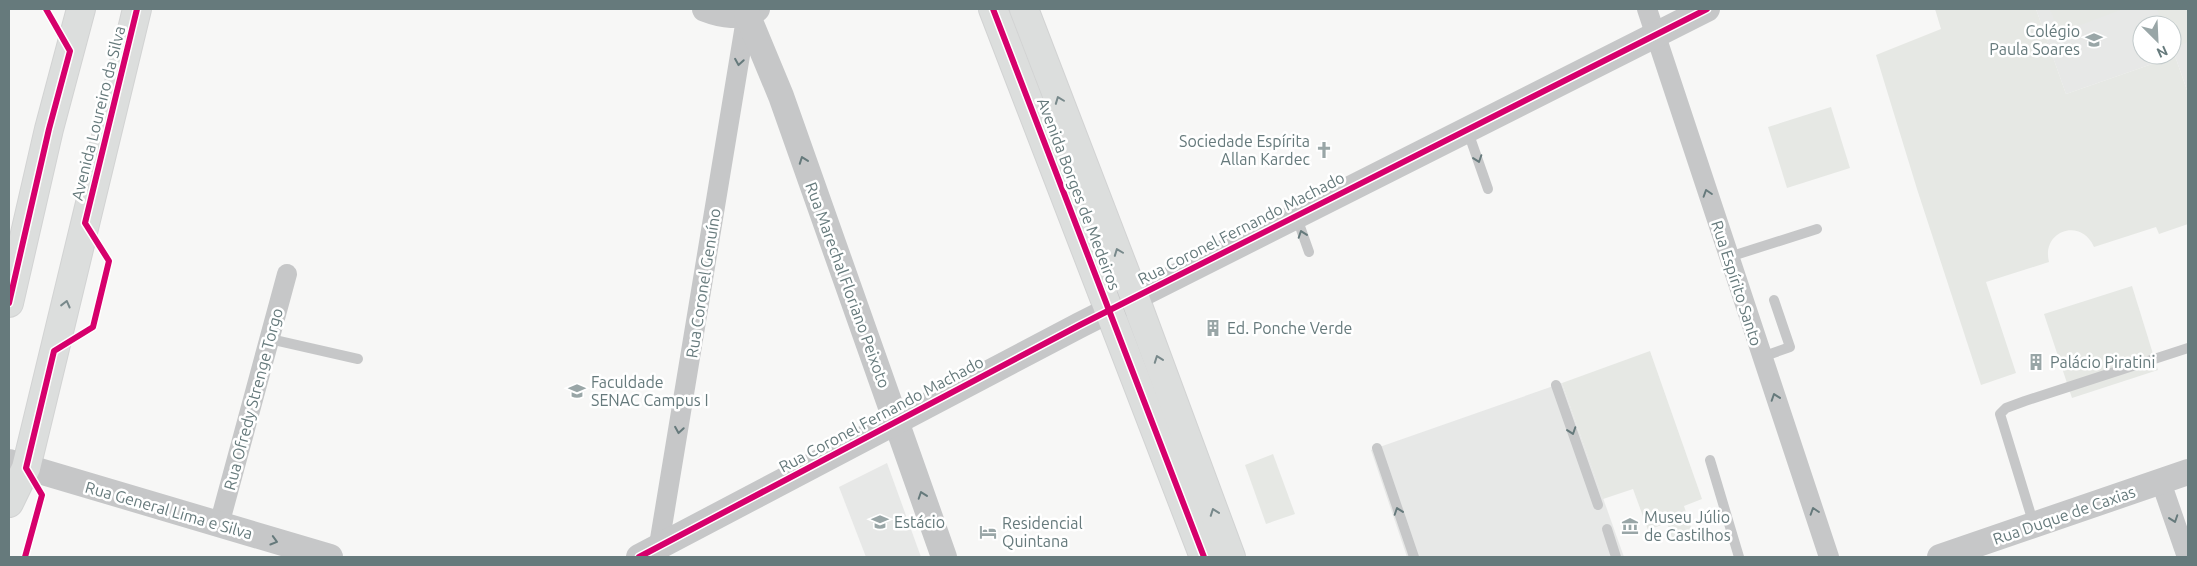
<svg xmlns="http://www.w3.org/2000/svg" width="2197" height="566" font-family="Ubuntu,sans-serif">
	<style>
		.built { fill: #e7e8e7; fill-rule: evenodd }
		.green { fill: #e6e8e4 }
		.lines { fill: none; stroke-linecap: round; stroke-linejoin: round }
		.secondary-casing { stroke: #d2d3d3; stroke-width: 30 }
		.service { stroke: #c6c7c8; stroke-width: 10 }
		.minor { stroke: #c6c7c8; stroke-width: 20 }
		.tertiary { stroke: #c6c7c8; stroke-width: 26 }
		.secondary { stroke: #dcdedd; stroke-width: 28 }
		.cycleway-casing { stroke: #fff; stroke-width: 9 }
		.cycleway { stroke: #d6006c; stroke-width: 6 }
		.oneway { stroke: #667a7c }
		.oneway2 { stroke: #78898b }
		.labels { text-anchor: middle; stroke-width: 5; stroke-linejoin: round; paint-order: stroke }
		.poi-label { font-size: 16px; fill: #667a7c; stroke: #fff; text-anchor: start }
		.street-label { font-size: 16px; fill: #667a7c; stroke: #fff }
	</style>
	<rect width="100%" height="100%" fill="#f7f7f6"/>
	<g class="built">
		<path d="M2036,9h152v84l-13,-37 -109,38zM2142,25h30v30h-30z"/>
		<path d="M1562,383l62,174h-217l-36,-107z"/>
		<path d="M887,463l34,94h-55l-27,-70z"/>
	</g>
	<g class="green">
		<path d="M1935,9h101l30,85 109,-38 13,37v131l-29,10 -3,-7 -62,20c-13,-30 -53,-16 -45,15l-63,20 30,91 -35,12 -64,-196 -41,-134 65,-26z"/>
		<path d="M2050,9h73l-64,24z"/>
		<path d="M2157,9h31v33l-16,6v-23h-9z"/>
		<path d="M1831,107l19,61 -63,20 -19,-61z"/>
		<path d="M2132,286l26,84 -86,28 -28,-84z"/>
		<path d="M1650,351l52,148 -18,7 10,30 -20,7 -7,-20 -19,7 -15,-41 -30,10 -41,-116z"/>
		<path d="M1273,454l22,60 -29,10 -21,-59z"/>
	</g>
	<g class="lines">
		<g class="secondary-casing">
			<g id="secondary">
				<path d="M993,9l211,548"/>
				<path d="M1024,9l111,289 96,259"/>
				<path d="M9,303l40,-174 32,-120"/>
				<path d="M9,503l17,-35 111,-459"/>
			</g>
		</g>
		<g class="service">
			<path d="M1467,129l21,60"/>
			<path d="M1297,218l12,34"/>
			<path d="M1729,257l88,-28"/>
			<path d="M270,339l88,20"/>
			<path d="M1762,357l28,-10 -16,-47"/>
			<path d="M1556,385l42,120"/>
			<path d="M1377,448l37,109"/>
			<path d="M1710,460l29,97"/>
			<path d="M2034,525l-34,-111 6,-6 19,-7 163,-53"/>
			<path d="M1607,529l9,28"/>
		</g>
		<g class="minor">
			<path d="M1647,9l182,548"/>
			<path d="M2161,482l26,75"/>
			<path d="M219,525l68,-251"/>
			<path d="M657,557l90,-544"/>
		</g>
		<g class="tertiary">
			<path d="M705,9c18,7 34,9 52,0"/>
			<path d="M747,14l34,82 163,461"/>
			<path d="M9,462l321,95"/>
			<path d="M639,557l441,-232 627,-316"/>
			<path d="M1940,557l248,-85"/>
		</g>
		<use href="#secondary" class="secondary"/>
		<g class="cycleway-casing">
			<g id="cycleway">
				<path d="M993,9l211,548"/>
				<path d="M9,303l40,-174 21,-78 -24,-42"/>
				<path d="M25,557l17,-62 -16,-27 28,-117 39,-24 16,-66 -24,-38 52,-214"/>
				<path d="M639,557l441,-232 627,-316"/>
			</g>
		</g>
		<use href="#cycleway" class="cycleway"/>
	</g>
	<defs><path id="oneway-chevron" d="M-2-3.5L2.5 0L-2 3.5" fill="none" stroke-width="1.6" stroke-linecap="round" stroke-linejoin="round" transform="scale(1.25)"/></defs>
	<g class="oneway">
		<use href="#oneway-chevron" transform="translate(739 62) rotate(99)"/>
		<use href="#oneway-chevron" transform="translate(1478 159) rotate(71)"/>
		<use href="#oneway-chevron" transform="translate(803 160) rotate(-110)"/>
		<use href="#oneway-chevron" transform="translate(1707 193) rotate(-108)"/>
		<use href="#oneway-chevron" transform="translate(1302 234) rotate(-109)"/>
		<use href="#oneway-chevron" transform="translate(1775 397) rotate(-109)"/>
		<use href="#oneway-chevron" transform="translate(679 430) rotate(99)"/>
		<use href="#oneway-chevron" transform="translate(1572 431) rotate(71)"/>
		<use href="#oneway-chevron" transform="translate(922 495) rotate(-109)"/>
		<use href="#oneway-chevron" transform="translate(1398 511) rotate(-109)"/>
		<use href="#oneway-chevron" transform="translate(1814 511) rotate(-108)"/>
		<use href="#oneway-chevron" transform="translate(2174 519) rotate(71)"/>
		<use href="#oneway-chevron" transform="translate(274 541) rotate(16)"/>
	</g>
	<g class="oneway2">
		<use href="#oneway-chevron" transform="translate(1059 100) rotate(-111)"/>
		<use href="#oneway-chevron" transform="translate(1118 252) rotate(-111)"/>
		<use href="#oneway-chevron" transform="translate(66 304) rotate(-76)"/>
		<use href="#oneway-chevron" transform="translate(1158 359) rotate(-110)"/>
		<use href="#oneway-chevron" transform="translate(1214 512) rotate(-110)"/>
	</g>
	<defs>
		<g id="school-bare" transform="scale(1.35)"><path d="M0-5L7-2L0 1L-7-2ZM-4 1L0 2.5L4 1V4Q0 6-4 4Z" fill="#99a6a7" stroke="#fff" stroke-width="2.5" paint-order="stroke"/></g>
		<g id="church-bare" transform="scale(1.35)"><path d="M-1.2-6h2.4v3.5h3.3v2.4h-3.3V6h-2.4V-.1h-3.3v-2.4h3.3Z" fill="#99a6a7" stroke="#fff" stroke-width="2.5" paint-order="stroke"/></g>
		<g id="building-bare" transform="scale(1.35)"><path d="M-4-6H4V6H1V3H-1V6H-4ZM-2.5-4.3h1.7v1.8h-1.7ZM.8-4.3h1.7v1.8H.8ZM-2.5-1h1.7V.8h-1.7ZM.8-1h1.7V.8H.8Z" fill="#99a6a7" stroke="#fff" stroke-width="2.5" paint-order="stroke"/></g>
		<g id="university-bare" transform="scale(1.35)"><path d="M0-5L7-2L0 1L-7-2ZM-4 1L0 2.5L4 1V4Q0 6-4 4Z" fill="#99a6a7" stroke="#fff" stroke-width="2.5" paint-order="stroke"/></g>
		<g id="museum-bare" transform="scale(1.35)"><path d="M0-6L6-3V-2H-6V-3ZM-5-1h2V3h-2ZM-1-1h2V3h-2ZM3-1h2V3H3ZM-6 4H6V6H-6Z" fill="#99a6a7" stroke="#fff" stroke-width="2.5" paint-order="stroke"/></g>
		<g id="hotel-bare" transform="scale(1.35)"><path d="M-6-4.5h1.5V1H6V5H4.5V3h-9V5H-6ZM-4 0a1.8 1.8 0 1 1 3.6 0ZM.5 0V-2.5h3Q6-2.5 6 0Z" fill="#99a6a7" stroke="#fff" stroke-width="2.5" paint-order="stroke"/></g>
	</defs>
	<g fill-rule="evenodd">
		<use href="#school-bare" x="2094" y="40"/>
		<use href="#church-bare" x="1324" y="150"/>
		<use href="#building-bare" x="1213" y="328"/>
		<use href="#building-bare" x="2036" y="362"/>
		<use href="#university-bare" x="577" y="391"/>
		<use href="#university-bare" x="880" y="522"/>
		<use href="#museum-bare" x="1630" y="526"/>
		<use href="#hotel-bare" x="988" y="532"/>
	</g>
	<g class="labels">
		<g class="poi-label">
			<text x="2080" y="37" text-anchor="end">Colégio<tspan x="2080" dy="18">Paula Soares</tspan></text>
			<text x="1310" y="147" text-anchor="end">Sociedade Espírita<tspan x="1310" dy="18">Allan Kardec</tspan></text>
			<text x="1227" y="334">Ed. Ponche Verde</text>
			<text x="2050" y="368">Palácio Piratini</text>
			<text x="591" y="388">Faculdade<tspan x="591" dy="18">SENAC Campus I</tspan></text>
			<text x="1644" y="523">Museu Júlio<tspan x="1644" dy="18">de Castilhos</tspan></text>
			<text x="894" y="528">Estácio</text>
			<text x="1002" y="529">Residencial<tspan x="1002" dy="18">Quintana</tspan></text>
		</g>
		<g class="street-label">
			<text transform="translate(98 113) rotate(-76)" y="6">Avenida Loureiro da Silva</text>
			<text transform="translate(1079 194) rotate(69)" y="6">Avenida Borges de Medeiros</text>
			<text transform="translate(1241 228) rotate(-27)" y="6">Rua Coronel Fernando Machado</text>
			<text transform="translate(703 283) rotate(-81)" y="6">Rua Coronel Genuíno</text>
			<text transform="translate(1737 283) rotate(72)" y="6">Rua Espírito Santo</text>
			<text transform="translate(848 285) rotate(70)" y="6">Rua Marechal Floriano Peixoto</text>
			<text transform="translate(253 399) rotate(-75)" y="6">Rua Ofredy Strenge Torgo</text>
			<text transform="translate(881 414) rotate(-28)" y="6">Rua Coronel Fernando Machado</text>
			<text transform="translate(169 510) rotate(16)" y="6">Rua General Lima e Silva</text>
			<text transform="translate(2064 515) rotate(-19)" y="6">Rua Duque de Caxias</text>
		</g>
	</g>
	<rect width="2197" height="566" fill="none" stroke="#667a7c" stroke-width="20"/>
	<g transform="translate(2157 40) rotate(156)"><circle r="24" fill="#ffffff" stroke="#c2cacb"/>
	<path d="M0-4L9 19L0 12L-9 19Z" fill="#99a6a7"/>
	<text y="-8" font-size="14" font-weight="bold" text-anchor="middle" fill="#667a7c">N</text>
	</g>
</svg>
